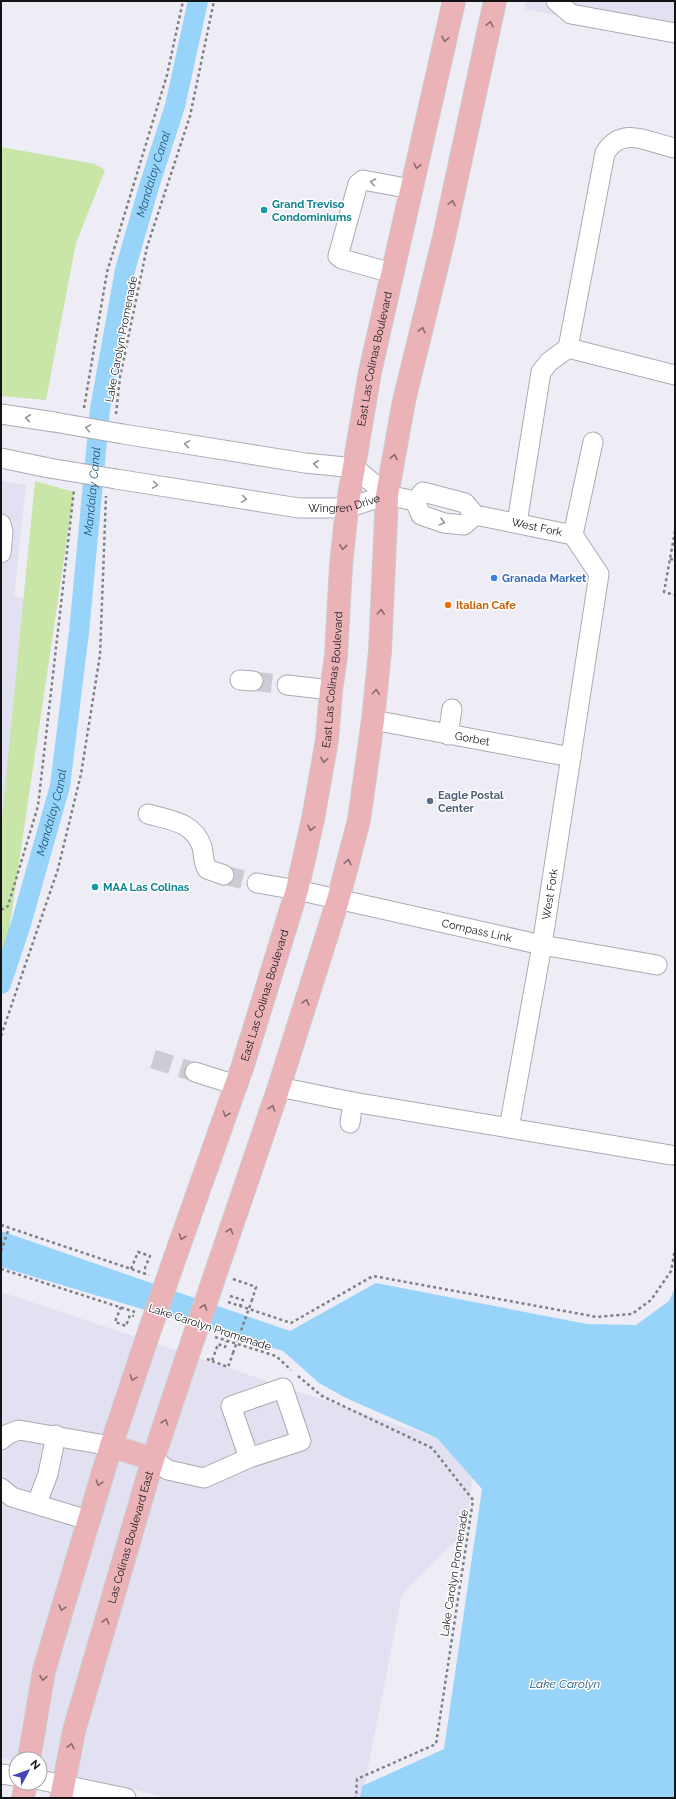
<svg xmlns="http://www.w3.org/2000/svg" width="676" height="1799" font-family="Raleway,sans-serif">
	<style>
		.built { fill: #e1e1f1 }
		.green { fill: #c9e5a8 }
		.water { fill: #98d3fa }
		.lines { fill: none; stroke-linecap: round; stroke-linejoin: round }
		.canal { stroke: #98d3fa; stroke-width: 20 }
		.minor-tunnel { stroke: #cdccd5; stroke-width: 19; stroke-dasharray: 19 10; stroke-linecap: butt }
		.minor-casing { stroke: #abaab3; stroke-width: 21 }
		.major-casing { stroke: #cbcbcc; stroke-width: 24 }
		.path { stroke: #807f85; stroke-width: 2.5; stroke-dasharray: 3 3; stroke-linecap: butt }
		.minor { stroke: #fff; stroke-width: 19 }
		.major { stroke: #ebb2b8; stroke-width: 22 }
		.minor-bridge-casing { stroke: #abaab3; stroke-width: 21; stroke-linecap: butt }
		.major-bridge-casing { stroke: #cbcbcc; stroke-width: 24; stroke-linecap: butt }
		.path-bridge { stroke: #807f85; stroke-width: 2.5; stroke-dasharray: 3 3; stroke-linecap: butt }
		.minor-bridge { stroke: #fff; stroke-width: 19 }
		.major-bridge { stroke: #ebb2b8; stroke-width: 22 }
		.oneway { stroke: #8a6b70 }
		.oneway2 { stroke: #959597 }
		.culture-dot { fill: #0f9aa8; stroke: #fff; stroke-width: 1.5 }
		.shop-dot { fill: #3f7fe0; stroke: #fff; stroke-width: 1.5 }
		.food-dot { fill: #e8710a; stroke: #fff; stroke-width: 1.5 }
		.service-dot { fill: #5c6f8a; stroke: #fff; stroke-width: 1.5 }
		.labels { text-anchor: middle; stroke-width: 3; stroke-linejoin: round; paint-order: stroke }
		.culture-label { font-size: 11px; font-weight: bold; fill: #0d838f; stroke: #fff; text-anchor: start }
		.street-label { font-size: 11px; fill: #141417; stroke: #fff }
		.shop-label { font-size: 11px; font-weight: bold; fill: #366cbe; stroke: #fff; text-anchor: start }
		.food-label { font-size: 11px; font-weight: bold; fill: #c56008; stroke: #fff; text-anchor: start }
		.service-label { font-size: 11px; font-weight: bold; fill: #4e5e75; stroke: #fff; text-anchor: start }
		.water-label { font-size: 12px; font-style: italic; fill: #1e5677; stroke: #fff }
	</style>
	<rect width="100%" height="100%" fill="#eeedf6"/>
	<g class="built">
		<path d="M525,1h150v39l-150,-31z"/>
		<path d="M1,481l25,4 -12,112 12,1 -25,269z"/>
		<path d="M1,1292l475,159 -10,79 -64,65 -40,203h-193l-129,-30v-9h-24v3l-15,-4z"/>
	</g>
	<g class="green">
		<path d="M1,147l94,17 10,6 -29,73 -30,157 -45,-4z"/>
		<path d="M35,481l39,11 -73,492v-155z"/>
	</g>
	<path class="water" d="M1,1231l289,100 86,-48 211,41 49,1 33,-24 6,-13v510h-315l2,-12 82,-37 38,-260 -45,-51 -91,-40 -27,-15 -36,-32 -282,-84z"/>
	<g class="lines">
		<path class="canal" id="s1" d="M1,984l20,-60 39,-138 19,-154 21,-223 25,-139 26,-90 24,-74 23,-105"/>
		<g class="minor-tunnel">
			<path d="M253,681l34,4"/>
			<path d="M224,875l33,8"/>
			<path d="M153,1059l42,13"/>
		</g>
		<g class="minor-casing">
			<g id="minor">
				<path d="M556,1l15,13 104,19"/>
				<path d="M392,273l-50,-14 -4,-3 20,-72 5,-4 48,9"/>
				<path d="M568,348l37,-195c18,-29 46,-9 70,-5"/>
				<path d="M1,414l53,8"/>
				<path d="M123,434l182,29 50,5 32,27 28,6"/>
				<path d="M1,458l48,10"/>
				<path id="s2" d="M116,479l183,29h48l40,-13"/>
				<path d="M415,501l6,14 23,8 20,2 11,-10"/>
				<path d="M517,523l24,-151 8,-10 19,-14 107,27"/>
				<path d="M1,524l2,8 -2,21"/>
				<path d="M573,535l20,-93"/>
				<path d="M240,680l13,1"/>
				<path d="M287,685l44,5"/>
				<path id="s3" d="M373,720l198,37"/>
				<path d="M448,735l4,-26"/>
				<path d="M148,814c22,6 46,8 54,33 2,8 1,15 5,22l17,6"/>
				<path id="s4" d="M257,883l40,7 245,55 115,20"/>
				<path d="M195,1072l41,13"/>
				<path id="s5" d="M279,1087l74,15 156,26 33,-183 57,-371 -26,-39 -98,-20 -10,-12 -42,-11 -8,9"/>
				<path d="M350,1123l3,-21"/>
				<path d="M509,1128l162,27"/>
				<path d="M1,1440l7,-6 11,-4 92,16"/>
				<path d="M153,1459l15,11 36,8 45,-20 52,-17 -18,-53 -52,18 18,52"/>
				<path d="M1,1488l11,9 76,23"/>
				<path d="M37,1503l11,-29 8,-39"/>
				<path d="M1,1774l15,2"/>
				<path d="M40,1780l86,18"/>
			</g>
		</g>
		<g class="major-casing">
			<g id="major">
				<path id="s6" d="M172,1266l71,-201 54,-175 16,-71 14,-79 4,-50 5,-34 5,-91 6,-57 23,-136 84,-371"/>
				<path d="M213,1281l66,-194 59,-187 21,-80 14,-100 7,-69 7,-156 17,-94 40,-164 51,-236"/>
				<path d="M111,1446l42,13"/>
				<path d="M29,1759l15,-88 9,-31 58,-194 35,-105"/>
				<path d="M23,1798l3,-15"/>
				<path id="s7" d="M61,1798l13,-67 79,-272 34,-102"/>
			</g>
		</g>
		<g class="path">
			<path d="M84,408l23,-136 60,-197 16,-74"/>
			<path d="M116,414l4,-37 27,-130 43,-131 24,-115"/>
			<path d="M675,531l-11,61 11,3"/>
			<path d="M670,559l5,1"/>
			<path d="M1,910l7,-4 30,-100 36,-316"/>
			<path d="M1,1036l57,-167 23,-95 19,-119 6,-159"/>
			<path d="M1,1225l148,50"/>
			<path d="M1,1251l8,-23"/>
			<path d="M1,1269l134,43"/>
			<path d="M131,1269l7,-17 12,4 -5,12 4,1"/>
			<path d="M233,1279l23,8 -4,13"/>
			<path d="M230,1296l13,4 -3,6"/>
			<path d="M228,1302l63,21 82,-47 224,41 35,-3 19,-14 20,-29 4,-22"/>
			<path d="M121,1307l-6,15 11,4 4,-11 4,1"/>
			<path d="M215,1337l61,19 15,14"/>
			<path d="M207,1359l5,2 6,-17 7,3 2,-6"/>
			<path d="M212,1361l16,6 5,-14"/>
			<path d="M298,1376l24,20 110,52 41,52 -37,244 -79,35 -1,19"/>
		</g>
		<use href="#minor" class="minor"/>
		<use href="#major" class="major"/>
		<g class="minor-bridge-casing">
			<g id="minor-bridge">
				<path d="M54,422l69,12"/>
				<path d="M49,468l67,11"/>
			</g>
		</g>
		<g class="major-bridge-casing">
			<g id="major-bridge">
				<path d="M146,1341l26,-75"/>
				<path d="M187,1357l26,-76"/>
			</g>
		</g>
		<path class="path-bridge" d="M233,1353l19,-53"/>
		<use href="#minor-bridge" class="minor-bridge"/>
		<use href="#major-bridge" class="major-bridge"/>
	</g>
	<defs><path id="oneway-chevron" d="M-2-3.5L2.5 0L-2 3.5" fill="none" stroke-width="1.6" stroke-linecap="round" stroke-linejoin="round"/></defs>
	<g class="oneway">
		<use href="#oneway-chevron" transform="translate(490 24) rotate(-78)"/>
		<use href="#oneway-chevron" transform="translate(445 39) rotate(103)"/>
		<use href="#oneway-chevron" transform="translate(417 166) rotate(103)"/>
		<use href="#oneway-chevron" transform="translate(452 203) rotate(-78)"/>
		<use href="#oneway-chevron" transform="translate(422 330) rotate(-76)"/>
		<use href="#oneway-chevron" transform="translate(394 457) rotate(-80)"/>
		<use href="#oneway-chevron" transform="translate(343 547) rotate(96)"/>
		<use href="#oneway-chevron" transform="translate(381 612) rotate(-87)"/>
		<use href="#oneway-chevron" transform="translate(376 692) rotate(-85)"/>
		<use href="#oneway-chevron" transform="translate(324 760) rotate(100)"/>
		<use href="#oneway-chevron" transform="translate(311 828) rotate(103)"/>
		<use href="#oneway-chevron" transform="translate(348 862) rotate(-76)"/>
		<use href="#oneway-chevron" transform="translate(306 1002) rotate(-73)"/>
		<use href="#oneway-chevron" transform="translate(272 1108) rotate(-71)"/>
		<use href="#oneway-chevron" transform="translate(226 1114) rotate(109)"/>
		<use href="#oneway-chevron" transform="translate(230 1231) rotate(-71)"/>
		<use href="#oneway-chevron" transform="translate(182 1237) rotate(109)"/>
		<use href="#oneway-chevron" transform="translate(204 1307) rotate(-71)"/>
		<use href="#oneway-chevron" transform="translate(133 1378) rotate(109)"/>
		<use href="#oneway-chevron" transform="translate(165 1422) rotate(-71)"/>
		<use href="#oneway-chevron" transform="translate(99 1483) rotate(107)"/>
		<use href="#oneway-chevron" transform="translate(62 1608) rotate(106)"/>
		<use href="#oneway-chevron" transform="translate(106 1621) rotate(-74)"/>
		<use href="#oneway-chevron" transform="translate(43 1678) rotate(100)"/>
		<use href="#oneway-chevron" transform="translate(71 1746) rotate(-77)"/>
	</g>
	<g class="oneway2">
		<use href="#oneway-chevron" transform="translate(373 182) rotate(-169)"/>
		<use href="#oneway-chevron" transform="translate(28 418) rotate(-172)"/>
		<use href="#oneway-chevron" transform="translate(88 428) rotate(-170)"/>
		<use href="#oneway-chevron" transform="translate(187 444) rotate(-171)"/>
		<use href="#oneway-chevron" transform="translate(316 464) rotate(-174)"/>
		<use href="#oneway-chevron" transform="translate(155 485) rotate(9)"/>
		<use href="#oneway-chevron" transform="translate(244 499) rotate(9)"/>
		<use href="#oneway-chevron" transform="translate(442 522) rotate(15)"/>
	</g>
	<g class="culture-dot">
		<circle cx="264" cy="210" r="4"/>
		<circle cx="95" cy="887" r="4"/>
	</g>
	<circle class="shop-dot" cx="494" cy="578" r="4"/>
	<circle class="food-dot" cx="448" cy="605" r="4"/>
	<circle class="service-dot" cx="430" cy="801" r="4"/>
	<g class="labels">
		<g class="culture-label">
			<text x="272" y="208">Grand Treviso<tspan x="272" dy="13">Condominiums</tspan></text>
			<text x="103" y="891">MAA Las Colinas</text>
		</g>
		<g class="street-label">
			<text transform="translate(121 339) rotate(-79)" y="4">Lake Carolyn Promenade</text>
			<text dy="4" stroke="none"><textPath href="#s6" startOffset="934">East Las Colinas Boulevard</textPath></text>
			<text dy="4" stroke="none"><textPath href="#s2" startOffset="231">Wingren Drive</textPath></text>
			<text transform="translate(537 527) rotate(12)" y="4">West Fork</text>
			<text dy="4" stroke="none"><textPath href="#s6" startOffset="610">East Las Colinas Boulevard</textPath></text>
			<text dy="4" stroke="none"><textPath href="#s3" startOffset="101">Gorbet</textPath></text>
			<text dy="4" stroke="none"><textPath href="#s5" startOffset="471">West Fork</textPath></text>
			<text dy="4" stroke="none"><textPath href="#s4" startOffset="225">Compass Link</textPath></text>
			<text dy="4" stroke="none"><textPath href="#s6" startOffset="286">East Las Colinas Boulevard</textPath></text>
			<text transform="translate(210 1327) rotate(18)" y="4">Lake Carolyn Promenade</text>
			<text dy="4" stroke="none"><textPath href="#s7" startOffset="270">Las Colinas Boulevard East</textPath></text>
			<text transform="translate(454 1573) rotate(-81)" y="4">Lake Carolyn Promenade</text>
		</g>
		<g class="shop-label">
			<text x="502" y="582">Granada Market</text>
		</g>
		<g class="food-label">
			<text x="456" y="609">Italian Cafe</text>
		</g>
		<g class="service-label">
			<text x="438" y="799">Eagle Postal<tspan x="438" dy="13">Center</tspan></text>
		</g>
		<g class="water-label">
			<text dy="4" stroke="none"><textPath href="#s1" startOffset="827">Mandalay Canal</textPath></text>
			<text dy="4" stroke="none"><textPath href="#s1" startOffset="503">Mandalay Canal</textPath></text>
			<text dy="4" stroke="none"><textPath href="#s1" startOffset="179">Mandalay Canal</textPath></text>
			<text x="565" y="1688">Lake Carolyn</text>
		</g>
	</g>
	<rect width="676" height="1799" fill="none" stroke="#141417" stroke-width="4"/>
	<g transform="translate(28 1771) rotate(49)"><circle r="19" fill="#ffffff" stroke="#a1a1a2"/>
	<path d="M0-3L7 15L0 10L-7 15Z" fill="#4443b8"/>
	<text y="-6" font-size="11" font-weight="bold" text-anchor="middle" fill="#141417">N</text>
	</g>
</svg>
